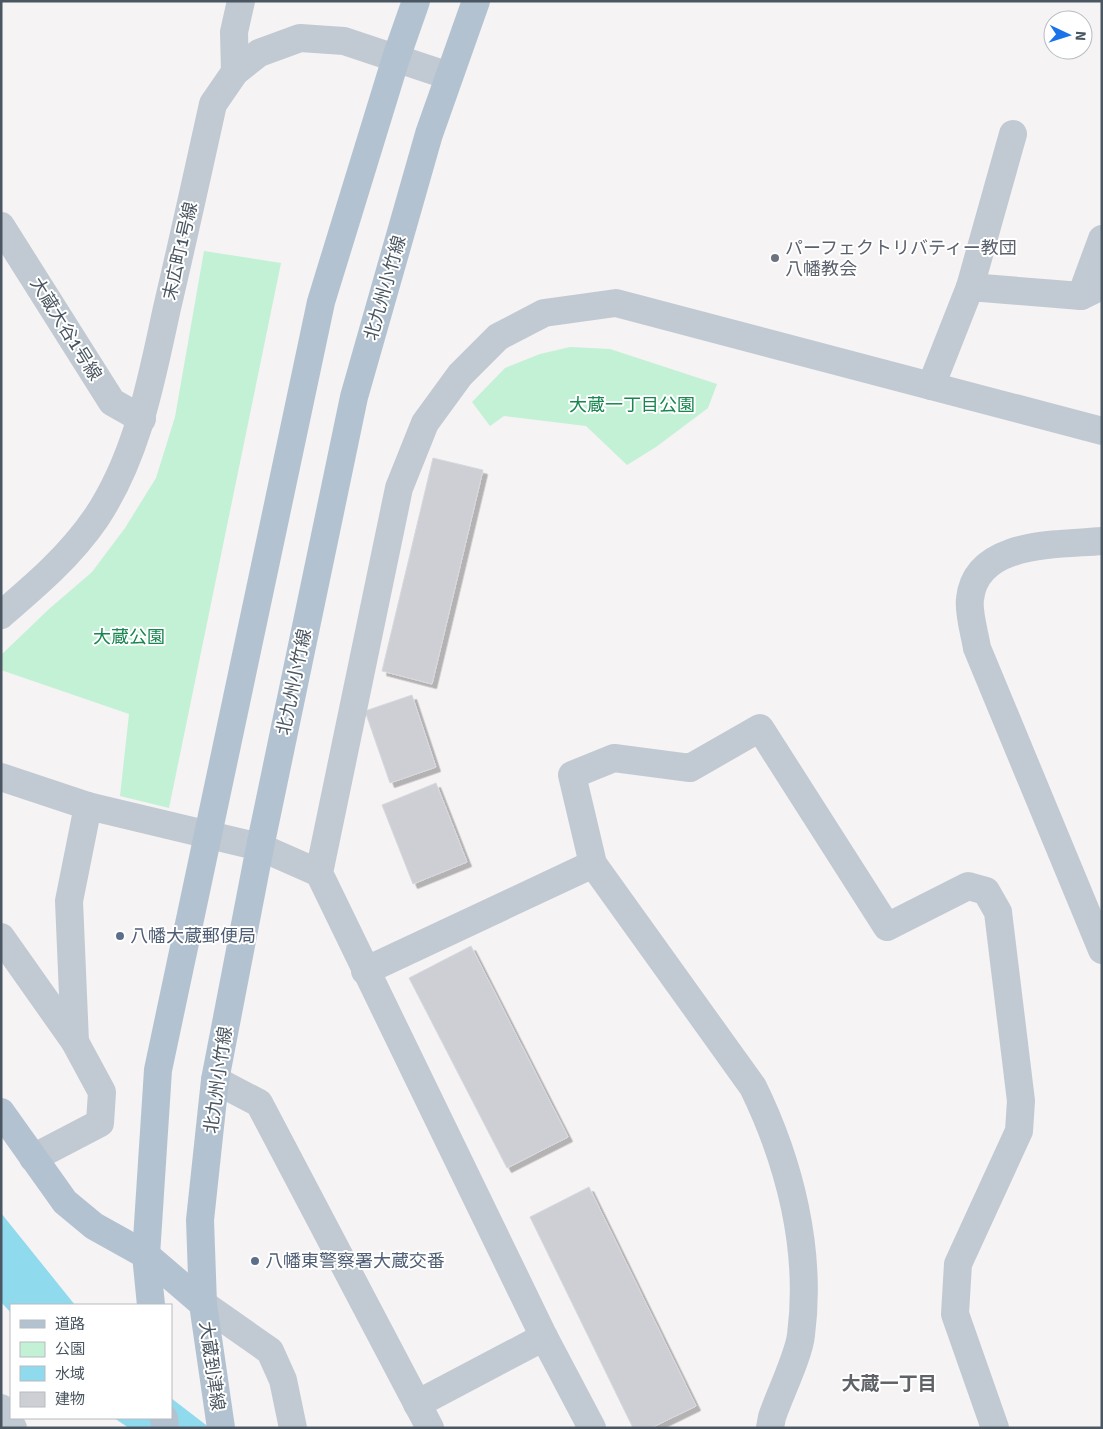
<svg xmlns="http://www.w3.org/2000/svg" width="1103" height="1429" font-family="Signika,'Noto Sans JP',sans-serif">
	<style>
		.green { fill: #c3f1d5 }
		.water { fill: #90daee }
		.building { fill: #cdcfd5; stroke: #d7d9de; filter: url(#shadow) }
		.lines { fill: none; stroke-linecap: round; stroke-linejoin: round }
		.minor { stroke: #c1cad2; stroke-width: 28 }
		.major { stroke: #b3c2d1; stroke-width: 28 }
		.worship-dot { fill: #6b7280; stroke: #fff; stroke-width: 2 }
		.service-dot { fill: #5c6f8a; stroke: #fff; stroke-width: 2 }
		.labels { text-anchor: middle; stroke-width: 4; stroke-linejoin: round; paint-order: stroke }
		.worship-label { font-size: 18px; fill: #5b616d; stroke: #fff; text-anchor: start }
		.street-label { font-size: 18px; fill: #4a5661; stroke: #fff }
		.park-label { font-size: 18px; fill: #17864f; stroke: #fff }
		.service-label { font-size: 18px; fill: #4e5e75; stroke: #fff; text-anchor: start }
		.neighbourhood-label { font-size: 19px; font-weight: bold; fill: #5f6368; stroke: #fff }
	</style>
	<defs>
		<filter id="shadow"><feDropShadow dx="4.5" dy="4.5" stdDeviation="0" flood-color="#0004"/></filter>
	</defs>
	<rect width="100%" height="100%" fill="#f5f3f3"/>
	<g class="green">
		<path d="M204,251l77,12 -112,545 -49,-12 9,-82 -128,-44v-15l48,-46 43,-37 33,-44 31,-50 19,-61z"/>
		<path d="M570,347l40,2 107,35 -9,24 -52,39 -29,18 -41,-39 -82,-10 -14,10 -18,-24 33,-34 35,-14z"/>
	</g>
	<g class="water">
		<path d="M1,1213l74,92h-64v8l-10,-11z"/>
		<path d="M171,1398l39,30h-81l-15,-10h57z"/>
	</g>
	<g class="building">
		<path d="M433,458l50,12 -51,214 -50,-13z"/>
		<path d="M412,695l24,72 -46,16 -25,-72z"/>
		<path d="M436,783l31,79 -54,22 -31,-79z"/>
		<path d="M471,946l97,191 -61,31 -98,-190z"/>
		<path d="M589,1187l107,219 -45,22h-18l-103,-211z"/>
	</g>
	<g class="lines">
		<g class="minor">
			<path d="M235,72l-1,-40 7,-31"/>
			<path d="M1,226l111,176 30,17"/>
			<path d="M970,287l43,-153"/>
			<path d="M1081,296l21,-57"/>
			<path d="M931,386l39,-99 111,9 21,-10"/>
			<path d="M1102,541c-43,4 -126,-1 -132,58 -2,13 5,36 7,49l125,302"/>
			<path d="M1,615c35,-30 69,-59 95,-97 42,-63 55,-137 71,-210 16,-68 31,-136 46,-204l22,-32 24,-19 41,-15 44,3 105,35"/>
			<path d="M1,777l87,29 172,41 59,26"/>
			<path d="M1,937l74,105 27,50 -2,31 -67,35"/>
			<path d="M365,971l228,-107"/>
			<path d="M75,1042l-6,-141 19,-95"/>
			<path d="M215,1080l44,23 171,325"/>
			<path d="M203,1304l67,47 13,29 10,48"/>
			<path d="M417,1404l127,-67"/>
			<path d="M1,1408l12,20"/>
			<path d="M592,1428l-48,-91 -225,-464 80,-385 26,-65 35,-48 38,-38 46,-24 72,-10 486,128"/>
			<path d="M770,1428l2,-11c7,-21 27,-62 29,-82 11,-85 -11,-172 -48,-248l-160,-223 -21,-89 42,-17 76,10 70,-40 127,199 81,-41 18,5 12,21 23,189 -2,30 -61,133 -3,50 40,114"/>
		</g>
		<g class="major">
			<path d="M1,1112l64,90 29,24 52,29 57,49"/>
			<path d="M151,1305l-5,-50 12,-185 163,-768 75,-244 20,-57"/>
			<path d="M164,1418l1,10"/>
			<path d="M221,1428l-18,-124 -3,-84 15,-140 45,-233 94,-450 75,-263 47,-133"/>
		</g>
	</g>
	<circle class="worship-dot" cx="775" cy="258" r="5"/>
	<g class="service-dot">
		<circle cx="120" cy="936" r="5"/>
		<circle cx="255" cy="1261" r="5"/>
	</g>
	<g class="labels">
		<g class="worship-label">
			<text x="785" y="254">パーフェクトリバティー教団<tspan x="785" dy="21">八幡教会</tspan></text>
		</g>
		<g class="street-label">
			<text transform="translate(180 251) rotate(-77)" y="6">末広町1号線</text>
			<text transform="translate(385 288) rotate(-74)" y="6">北九州小竹線</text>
			<text transform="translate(66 329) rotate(58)" y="6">大蔵大谷1号線</text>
			<text transform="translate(294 682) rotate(-78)" y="6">北九州小竹線</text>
			<text transform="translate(218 1080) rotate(-82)" y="6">北九州小竹線</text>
			<text transform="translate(212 1366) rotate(82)" y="6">大蔵到津線</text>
		</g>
		<g class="park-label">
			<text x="632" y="411">大蔵一丁目公園</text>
			<text x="129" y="643">大蔵公園</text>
		</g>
		<g class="service-label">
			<text x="130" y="942">八幡大蔵郵便局</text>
			<text x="265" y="1267">八幡東警察署大蔵交番</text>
		</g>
		<g class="neighbourhood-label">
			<text x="889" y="1390">大蔵一丁目</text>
		</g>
	</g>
	<rect width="1103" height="1429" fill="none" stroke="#4a5661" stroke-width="5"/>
	<rect x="10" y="1304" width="162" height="115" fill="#ffffff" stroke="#b7bbc0"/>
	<rect x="20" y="1320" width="25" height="8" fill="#b3c2d1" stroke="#b7bbc0"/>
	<text x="55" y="1329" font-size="15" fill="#4a5661">道路</text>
	<rect x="20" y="1342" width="25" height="15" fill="#c3f1d5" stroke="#b7bbc0"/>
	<text x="55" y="1354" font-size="15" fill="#4a5661">公園</text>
	<rect x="20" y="1366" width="25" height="15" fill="#90daee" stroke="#b7bbc0"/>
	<text x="55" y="1379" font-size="15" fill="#4a5661">水域</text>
	<rect x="20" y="1392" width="25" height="15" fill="#cdcfd5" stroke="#b7bbc0"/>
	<text x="55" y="1404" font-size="15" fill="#4a5661">建物</text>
	<g transform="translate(1068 35) rotate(94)"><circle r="24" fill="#ffffff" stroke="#b7bbc0"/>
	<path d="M0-4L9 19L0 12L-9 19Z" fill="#1a73e8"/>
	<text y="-8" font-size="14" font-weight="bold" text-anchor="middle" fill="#4a5661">N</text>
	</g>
</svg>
